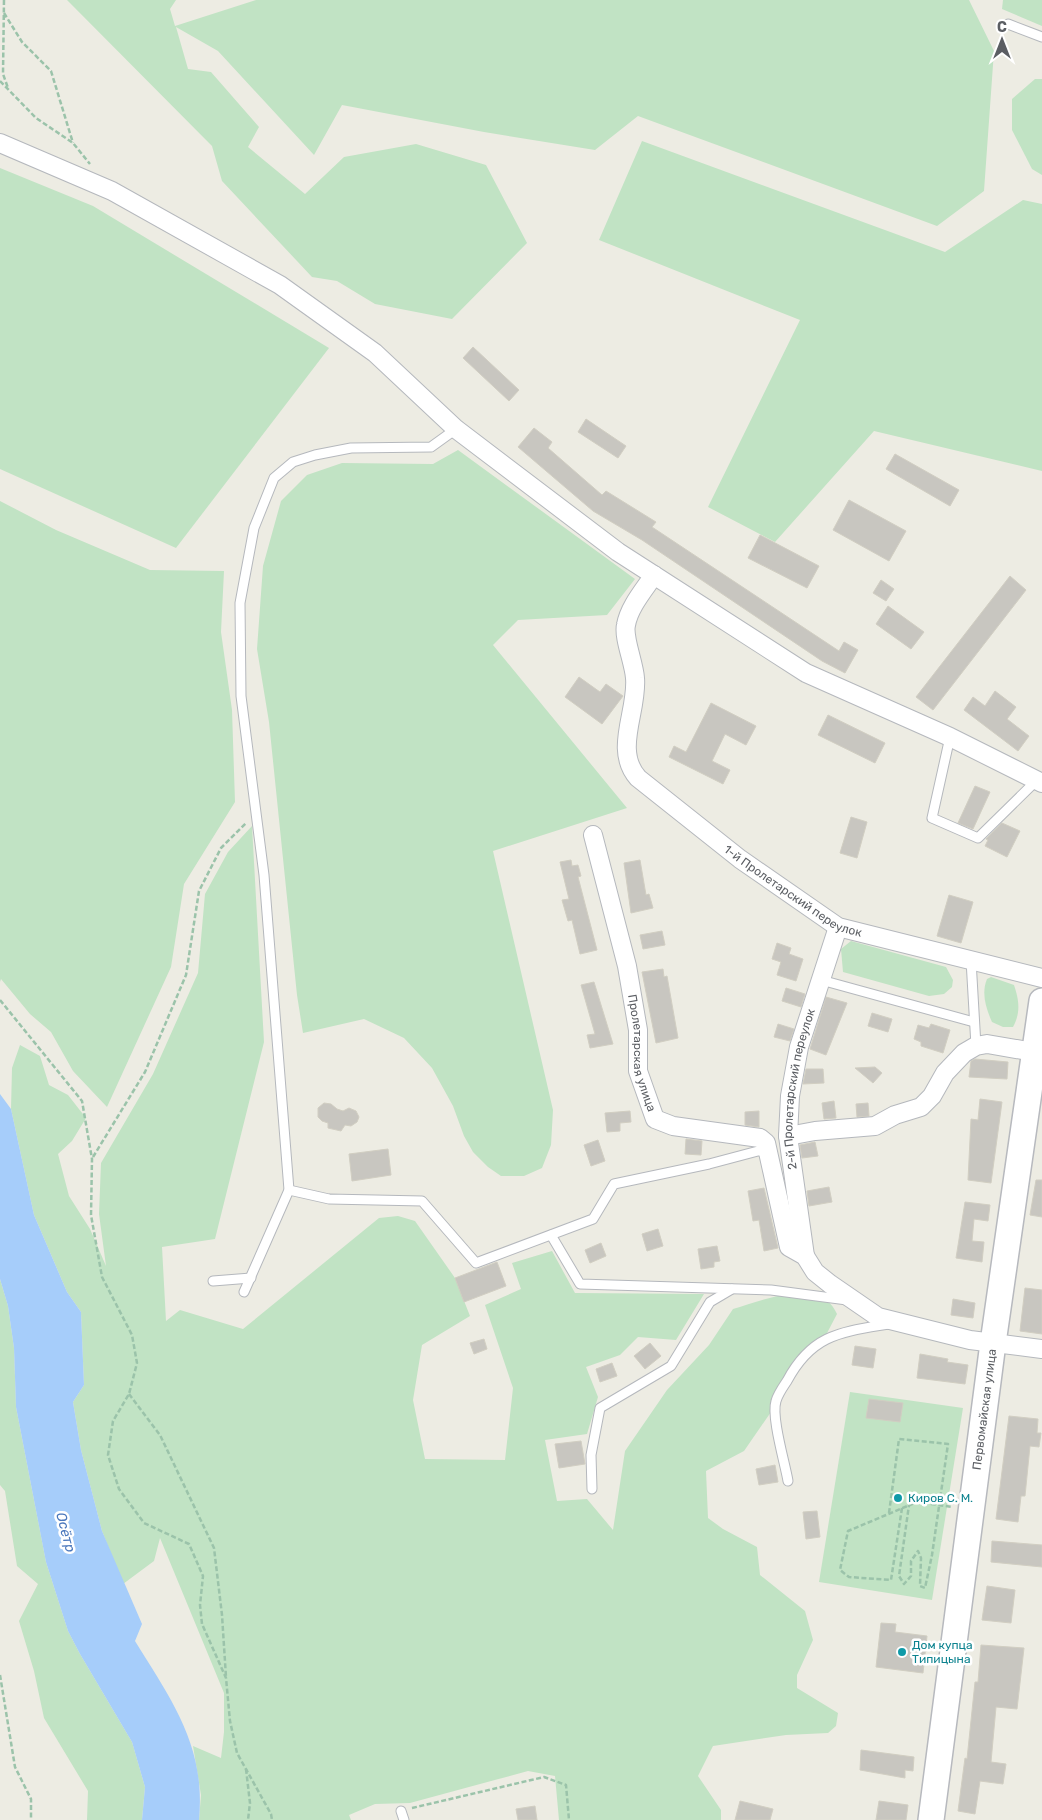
<svg xmlns="http://www.w3.org/2000/svg" width="1042" height="1820" font-family="Rubik,sans-serif">
	<style>
		.green { fill: #c1e3c4 }
		.water { fill: #a6cdfa }
		.building { fill: #c8c6c0; stroke: #d1cec2 }
		.lines { fill: none; stroke-linecap: round; stroke-linejoin: round }
		.lane-casing { stroke: #b5b8bd; stroke-width: 11 }
		.street-casing { stroke: #b5b8bd; stroke-width: 20 }
		.secondary-casing { stroke: #b7b9be; stroke-width: 28 }
		.path { stroke: #9bc3aa; stroke-width: 2.5; stroke-dasharray: 5 2.5; stroke-linecap: butt }
		.lane { stroke: #fff; stroke-width: 9 }
		.street { stroke: #fff; stroke-width: 18 }
		.secondary { stroke: #fff; stroke-width: 25 }
		.culture-dot { fill: #0f9aa8; stroke: #fff; stroke-width: 2 }
		.labels { text-anchor: middle; stroke-width: 5; stroke-linejoin: round; paint-order: stroke }
		.street-label { font-size: 12px; fill: #5b5e63; stroke: #fff }
		.culture-label { font-size: 12px; fill: #0d838f; stroke: #fff; text-anchor: start }
		.water-label { font-size: 14px; font-style: italic; fill: #4a77bc; stroke: #fff }
	</style>
	<rect width="100%" height="100%" fill="#edece3"/>
	<g class="green">
		<path d="M67,0h109l-6,9 5,17 81,-26h713l25,51 -10,140 -47,35 -299,-110 -43,34 -111,-18 -142,-27 -28,50 -96,-104 -42,-24 12,42 23,3 48,55 -11,20 57,47 39,-37 72,-13 70,21 41,78 -75,76 -77,-15 -38,-23 -25,-4 -90,-96 -10,-35z"/>
		<path d="M1003,0h39v26l-40,-17z"/>
		<path d="M1035,79h7v96l-10,-6 -20,-39v-31z"/>
		<path d="M642,141l303,111 78,-52 19,4v267l-168,-40 -99,111 -67,-35 92,-187 -201,-80z"/>
		<path d="M0,168l93,38 236,142 -153,200 -176,-79z"/>
		<path d="M458,450l177,129 -28,36 -89,5 -25,25 134,163 -134,43 60,259 -2,35 -9,23 -18,8h-23l-13,-9 -15,-15 -9,-16 -11,-30 -21,-38 -28,-30 -40,-19 -61,14 -6,-38 -28,-273 -12,-73 6,-83 18,-65 26,-26 35,-12 91,1z"/>
		<path d="M0,501l56,29 94,40 74,1 -3,61 11,78 3,92 -51,82 -13,83 -64,140 -34,-36 -22,-39 -21,-18 -29,-35 -1,3z"/>
		<path d="M252,826l12,216 -49,197 -53,8 4,74 14,-11 63,19 136,-111 19,-2 17,5 40,57 15,38 -48,29 -9,55 12,59 80,1 8,-72 -28,-83 36,-16 -9,-26 40,-12 23,42 129,1 -28,46 -38,-3 -18,18 -34,12 12,30 -11,37 -42,6 12,61 30,-2 26,31 12,-79 42,-61 42,-45 24,-36c30,-9 88,-33 104,5l-11,21 -36,36 -19,41 -27,39 -38,20 2,47 15,11 34,18 3,28 45,36 8,29 -16,35v13l41,25 -2,13 -8,7 -42,2 -73,11 -15,30 23,34v10h-162l-4,-44 -27,-5 -118,32 -35,1 -26,11 2,5h-152l2,-25 -8,-49 28,12 3,-26v-39l-64,-155 -6,23 -31,23 -21,-53 -21,-81 -8,-48 11,-17 -3,-73 -14,-20 -33,-77 -23,-106 1,-41 8,-23 20,11 9,29 19,10 18,23 -14,23 -14,13 11,42 21,33 16,37 -7,-52 2,-51 52,-89 45,-101 7,-79 23,-42z"/>
		<path d="M851,941l95,26 7,13 -1,7 -8,7 -15,2 -86,-24 -2,-23z"/>
		<path d="M991,977l23,8c5,15 7,27 -1,42h-10l-11,-5c-6,-13 -11,-29 -5,-43z"/>
		<path d="M0,1279l8,27 6,42 2,59 30,155 22,69 12,23 52,88 13,45 -3,33h-55l1,-29 -44,-73 -10,-47 -15,-50 19,-37 -21,-18 -12,-75 -5,-6z"/>
		<path d="M850,1392l113,16 -31,192 -113,-18z"/>
	</g>
	<path class="water" d="M0,1094l11,15 23,106 33,77 14,20 3,73 -11,17 8,48 21,81 40,93 -7,17c37,60 71,105 64,179h-57l3,-33 -13,-45 -52,-88 -12,-23 -22,-69 -30,-155 -2,-59 -6,-42 -8,-27z"/>
	<g class="building">
		<path d="M473,347l46,43 -10,11 -46,-43z"/>
		<path d="M586,419l40,27 -8,12 -40,-26z"/>
		<path d="M534,428l18,14 -4,6 54,47 4,-4 50,31 -4,5 187,124 5,-9 14,8 -13,23 -23,-12 -180,-121 -49,-29 -75,-64z"/>
		<path d="M895,454l64,36 -9,16 -64,-37z"/>
		<path d="M849,500l57,31 -17,30 -56,-31z"/>
		<path d="M760,535l59,31 -12,22 -59,-30z"/>
		<path d="M1010,576l16,14 -93,120 -17,-13z"/>
		<path d="M881,580l13,9 -8,12 -13,-8z"/>
		<path d="M888,606l36,26 -13,17 -35,-25z"/>
		<path d="M579,677l21,15 6,-8 17,12 -21,28 -37,-27z"/>
		<path d="M995,691l21,16 -9,12 22,17 -11,15 -54,-41 9,-13 12,9z"/>
		<path d="M711,703l45,23 -10,19 -21,-11 -13,27 18,9 -7,14 -54,-27 5,-11 12,6z"/>
		<path d="M828,715l57,28 -10,20 -57,-28z"/>
		<path d="M975,786l15,6 -17,37 -15,-6z"/>
		<path d="M851,817l16,5 -10,36 -17,-5z"/>
		<path d="M1002,823l18,8 -13,26 -22,-11 3,-6 -2,-1z"/>
		<path d="M571,860l1,6 6,-1 3,11 -3,1 19,73 -17,4 -8,-34 -4,1 -6,-21 7,-1 -9,-37z"/>
		<path d="M640,860l6,35 3,-1 4,14 -22,5 -7,-50z"/>
		<path d="M949,895l24,7 -12,41 -24,-7z"/>
		<path d="M662,931l3,14 -22,4 -3,-14z"/>
		<path d="M777,943l14,5 -2,6 14,5 -7,22 -19,-6 4,-13 -9,-3z"/>
		<path d="M663,969l1,8 3,-1 11,62 -22,5 -14,-71z"/>
		<path d="M594,982l19,62 -23,4 -3,-13 8,-1 -14,-49z"/>
		<path d="M786,988l19,6 -4,13 -19,-6z"/>
		<path d="M826,997l21,6 -21,52 -16,-6z"/>
		<path d="M872,1013l20,6 -4,13 -20,-6z"/>
		<path d="M778,1024l16,5 -4,12 -16,-4z"/>
		<path d="M931,1024l19,6 -7,23 -22,-7v-4l-7,-3 4,-14 11,3z"/>
		<path d="M975,1059l33,3 -1,17 -38,-2 2,-16z"/>
		<path d="M875,1067l7,6 -9,10 -18,-15z"/>
		<path d="M806,1069h17l1,14 -21,1z"/>
		<path d="M980,1099l22,3 -11,81 -23,-3 3,-61 7,1z"/>
		<path d="M834,1101l2,17 -12,1 -2,-16z"/>
		<path d="M324,1103l7,1 6,5 6,2 6,-3 7,3 3,6 -2,5 -6,4 -6,-1 -4,6 -13,-3v-5l-6,-2 -4,-4v-9z"/>
		<path d="M868,1103l1,13 -12,1 -1,-13z"/>
		<path d="M630,1111l1,11 -11,1v8l-13,1 -2,-19z"/>
		<path d="M759,1111v16l-14,-2v-13z"/>
		<path d="M686,1139l16,2 -1,14 -16,-1z"/>
		<path d="M598,1140l7,21 -14,5 -7,-21z"/>
		<path d="M815,1142l3,14 -16,2 -2,-13z"/>
		<path d="M388,1149l3,26 -39,6 -3,-27z"/>
		<path d="M1036,1180h6v37l-12,-2z"/>
		<path d="M829,1187l3,15 -23,4 -2,-15z"/>
		<path d="M764,1188l14,60 -14,3 -5,-31 -6,1 -5,-30z"/>
		<path d="M965,1202l25,3 -2,16 -14,-2 -2,22 12,1 -2,20 -26,-4z"/>
		<path d="M658,1229l5,17 -16,5 -5,-17z"/>
		<path d="M601,1243l5,13 -16,7 -5,-13z"/>
		<path d="M717,1246l3,15 -6,1v5l-13,2 -3,-20z"/>
		<path d="M497,1262l9,24 -42,16 -9,-24z"/>
		<path d="M1025,1288l17,2v44l-22,-3z"/>
		<path d="M953,1299l22,4 -2,15 -22,-3z"/>
		<path d="M484,1339l3,10 -13,5 -4,-11z"/>
		<path d="M650,1343l11,13 -16,13 -11,-13z"/>
		<path d="M855,1346l21,3 -3,19 -21,-3z"/>
		<path d="M920,1354l28,5 -1,3 21,3 -3,19 -48,-6z"/>
		<path d="M612,1363l5,13 -17,6 -4,-13z"/>
		<path d="M869,1399l34,4 -3,19 -34,-4z"/>
		<path d="M1009,1416l29,3 -1,14h4l-2,14 -9,-1 -5,50h-4l-3,26 -22,-3z"/>
		<path d="M581,1441l4,23 -26,4 -4,-24z"/>
		<path d="M775,1465l3,17 -19,3 -3,-16z"/>
		<path d="M817,1511l3,26 -14,2 -3,-27z"/>
		<path d="M992,1541l50,4v22l-51,-5z"/>
		<path d="M987,1586l28,4 -4,33 -29,-3z"/>
		<path d="M881,1623l15,1 -1,8 32,4 -4,37 -47,-6z"/>
		<path d="M981,1645l43,3 -7,61 -21,-2 -5,55 15,2 -3,20 -23,-3 -5,33 -17,-3 7,-53 2,1 8,-77h3z"/>
		<path d="M861,1750l53,7 -1,14 -8,-1v8l-45,-8z"/>
		<path d="M740,1801l33,8 -3,11h-35z"/>
		<path d="M879,1801l29,4 -2,15h-30z"/>
		<path d="M535,1806l2,14h-19l-2,-11z"/>
	</g>
	<g class="lines">
		<g class="lane-casing">
			<g id="lane">
				<path d="M1008,24l34,13"/>
				<path d="M950,737l-18,81 46,20 58,-57"/>
				<path d="M971,960l5,86"/>
				<path d="M821,980l153,42"/>
				<path d="M289,1190l40,9 93,2 54,62 117,-44 21,-35 95,-20 49,-13h10"/>
				<path d="M551,1235l29,49 191,6 76,10"/>
				<path d="M213,1281l38,-3"/>
				<path d="M244,1292l45,-102 -25,-315 -23,-179 -1,-93 14,-75 20,-50 19,-16 22,-7 36,-7 80,-1 25,-18"/>
				<path d="M788,1481c-3,-18 -17,-64 -12,-80 2,-7 7,-14 11,-20 25,-47 54,-49 102,-57"/>
				<path d="M592,1489l-1,-34 9,-47 71,-42 39,-64 22,-13"/>
				<path d="M401,1811l3,9"/>
			</g>
		</g>
		<g class="street-casing">
			<g id="street">
				<path d="M0,143l112,48 168,94 95,68 81,76 162,123 188,121 144,64 92,46"/>
				<path id="s1" d="M654,575c-10,15 -25,32 -28,50 -3,12 8,38 9,53 3,33 -22,72 3,100l102,81 98,68 204,51"/>
				<path id="s2" d="M593,835l34,131 11,64v41l17,48 18,7 87,12 6,5 23,104 16,9 10,16 15,12 48,33 92,23 72,9"/>
				<path d="M788,1136l27,-5 60,-5 20,-11 26,-8 11,-11 13,-23 19,-20 12,-7 11,-2 47,8"/>
				<path id="s3" d="M805,1256l-17,-120 2,-40 9,-49 39,-120"/>
			</g>
		</g>
		<g class="secondary-casing">
			<g id="secondary">
				<path id="s4" d="M931,1820l62,-477 49,-342"/>
			</g>
		</g>
		<g class="path">
			<path d="M4,0l-1,74 5,14"/>
			<path d="M4,13l18,29 29,29 22,72"/>
			<path d="M0,81l36,37 37,25 17,21"/>
			<path d="M0,1000l82,101 10,58 -1,56 11,62 30,58 5,28 -8,31 -16,27 -5,34 11,34 25,34 45,21 14,32 -3,29 2,19 24,54 4,43 7,32 34,61 1,6"/>
			<path d="M93,1157l52,-85 41,-97 13,-84 22,-43 25,-25"/>
			<path d="M129,1394l31,41 54,113 8,67 4,62"/>
			<path d="M902,1508l-11,72 -42,-3 -9,-7 8,-39 69,-29 36,5"/>
			<path d="M889,1513l10,-74 49,5 -16,111 -7,33 -5,-2 1,-28 -3,-7 -7,10v15l-7,8 -5,-8 10,-71"/>
			<path d="M0,1675l15,92 16,32v21"/>
			<path d="M246,1769l4,34 -2,17"/>
			<path d="M412,1808l132,-31 22,8 3,35"/>
		</g>
		<use href="#lane" class="lane"/>
		<use href="#street" class="street"/>
		<use href="#secondary" class="secondary"/>
	</g>
	<g class="culture-dot">
		<circle cx="898" cy="1498" r="5"/>
		<circle cx="902" cy="1652" r="5"/>
	</g>
	<g class="labels">
		<g class="street-label">
			<text dy="4" stroke="none"><textPath href="#s1" startOffset="408">1-й Пролетарский переулок</textPath></text>
			<text dy="4" stroke="none"><textPath href="#s2" startOffset="224">Пролетарская улица</textPath></text>
			<text dy="4" stroke="none"><textPath href="#s3" startOffset="169">2-й Пролетарский переулок</textPath></text>
			<text dy="4" stroke="none"><textPath href="#s4" startOffset="414">Первомайская улица</textPath></text>
		</g>
		<g class="culture-label">
			<text x="908" y="1502">Киров С. М.</text>
			<text x="912" y="1649">Дом купца<tspan x="912" dy="14">Типицына</tspan></text>
		</g>
		<g class="water-label">
			<text transform="translate(66 1532) rotate(75)" y="5">Осётр</text>
		</g>
	</g>
	<g transform="translate(1002 40)" stroke="#ffffff" stroke-width="4" paint-order="stroke">
	<path d="M0-4L9 19L0 12L-9 19Z" fill="#5b5e63"/>
	<text y="-8" font-size="14" font-weight="bold" text-anchor="middle" fill="#5b5e63">С</text>
	</g>
</svg>
